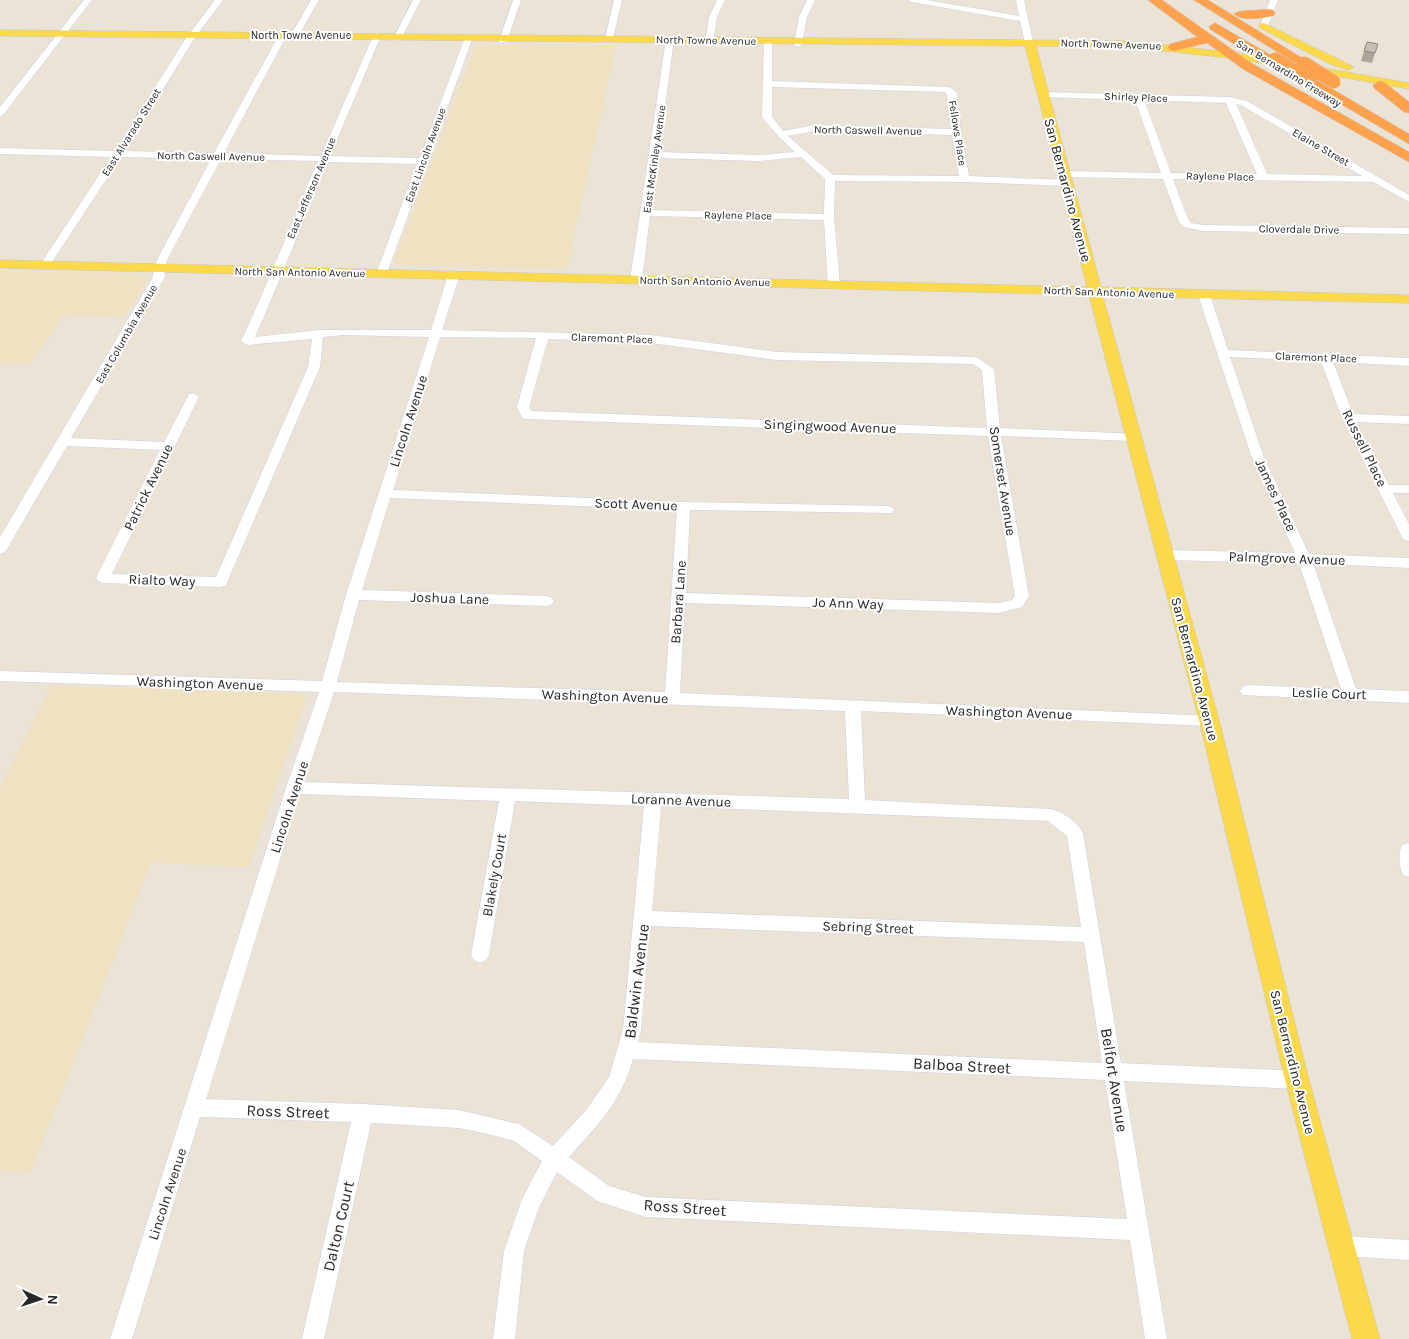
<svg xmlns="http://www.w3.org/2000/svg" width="1409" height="1339" font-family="Karla,sans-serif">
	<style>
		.education { fill: #efe2c3 }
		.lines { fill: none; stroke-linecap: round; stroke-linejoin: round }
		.minor-casing { stroke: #cbcfe2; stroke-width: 1 }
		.major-casing { stroke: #c7c7c7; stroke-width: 1 }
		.highway-casing { stroke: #c7c7c7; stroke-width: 1 }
		.minor { fill: #fff; fill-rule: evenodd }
		.major { fill: #fbd94b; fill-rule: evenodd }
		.highway { fill: #ffa14d; fill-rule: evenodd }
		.highway-bridge-casing { stroke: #c7c7c7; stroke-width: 14; stroke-linecap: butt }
		.highway-bridge { stroke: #ffa14d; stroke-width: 13 }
		.wall { fill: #aaa59d }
		.building { fill: #c6c0b6; stroke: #8b867f }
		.labels { text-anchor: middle; stroke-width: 4; stroke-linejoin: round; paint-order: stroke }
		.far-street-label { font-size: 11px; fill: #272727; stroke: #fff }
		.street-label { font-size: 14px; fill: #272727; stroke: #fff }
		.near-street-label { font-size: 16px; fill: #272727; stroke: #fff }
	</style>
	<rect width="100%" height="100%" fill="#ebe3d6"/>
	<g class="education">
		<path d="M480,45l136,1 -49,222 -3,1 -165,-4 -4,-2 -1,-2 81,-214z"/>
		<path d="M0,270l141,4 6,5 -22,38 -61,-2 -33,48h-31z"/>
		<path d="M51,685l253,9 3,2 -58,171 -98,-4 -120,309 -31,-2v-382z"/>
	</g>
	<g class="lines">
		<g class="minor-casing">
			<g id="minor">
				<path d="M84,0h8l-89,115 -3,1v-9z"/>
				<path d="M215,0h8l-29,39 -69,112 89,2 65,-118 4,-3 4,3 -63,118 97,3 52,-120 4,-3 4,3 -51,120 90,2 45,-121 4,-3 4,3 -87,239 -4,1 -6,-3 41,-110 -89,-2c-25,58 -47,117 -73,175l63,-7h113l17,-55 6,-3 6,3 -18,55 209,5 125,17 200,5 18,12 6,59 138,6 2,3 -6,4 -133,-5 28,160 -7,11 -23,6 -314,-10 -5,90 534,23 3,4 -3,4 -5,2 -348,-15 4,89 186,9c13,4 26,12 32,24l38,230 176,8 7,3 3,6 -3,6 -7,3 -173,-8 43,258h-22l-15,-99 -484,-23 -49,-16 -40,-29 -19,38 -14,41 -9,88h-22l11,-88 18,-52 20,-38 -28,-20 -22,-6 -33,-7 -88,-5 -47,216h-22l49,-217 -151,-5 -68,222h-22l176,-551 33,-96 -319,-11v-10l322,10 24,-86 83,-258 -85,-2 -21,2 -3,30 -94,218 -5,2 -118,-4 -5,-2 -2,-3 64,-128 -93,-4 -60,103 -2,3 -5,2v-17l153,-260 1,-9 5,-12 52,-97 -90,-2 -71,108 -5,3 -5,-3 71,-108 -111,-3v-6l115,3 71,-113zM221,159l97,2c-26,60 -49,121 -77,180l6,4 65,-6 -4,28 -92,210 -104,-3 87,-177 -6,-4 -4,1 -25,48 -93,-4 94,-161 -1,-9 5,-12zM440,337l96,1 -19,69 5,11 4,1 462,17 27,160 -3,4 -13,3 -313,-10 4,-83 202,3 2,-3 -2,-3 -5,-1 -203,-4 -291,-12zM548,339l103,4 125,17 197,4 9,6 5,58 -456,-17 -2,-4zM390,498l287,12 -12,182 -328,-10 22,-82 188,6 5,-2 2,-3 -2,-3 -5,-2 -185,-6zM334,692l511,19 4,88 -545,-17zM300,794l199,7 -28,154 3,5 6,3 6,-3 3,-5 26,-154 129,5 -21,224 -14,47 -22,32 -34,37 -34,-22 -60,-14 -96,-6 -157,-5zM661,806l387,15 19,15 14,91 -429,-16zM650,926l434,16 18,121 -464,-21 3,-12zM633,1059l472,21 22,139 -481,-22 -37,-11 -40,-29c29,-32 52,-55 64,-98z"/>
				<path d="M311,0h8l-23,40h-6l-1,-2z"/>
				<path d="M413,0h8l-20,39 -7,2 -1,-2z"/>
				<path d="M513,0h8l-14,41 -7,2 -1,-2z"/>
				<path d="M614,0h8l-9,38 -4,3 -4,-3z"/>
				<path d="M717,0h8l-8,17 -4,26 -4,3 -4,-3 4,-26z"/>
				<path d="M807,0h8l-8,17 -5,27 -4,3 -4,-3 5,-27z"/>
				<path d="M908,0h19l92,16 -3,-16h8l9,42 -4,3 -4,-3 -5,-21 -108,-19z"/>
				<path d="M1270,0h8l-10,26 -7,2 -1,-2z"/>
				<path d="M670,36l4,3 -15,113 100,3 36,-3 -17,-16 -16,-19 2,-77 4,-3 4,3v41l178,6 7,6 4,39 8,44 98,4 5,3 -5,3 -102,-4 -130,-1 -1,36 6,68 -6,3 -6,-3 -4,-65 -174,-4 -8,64 -2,2h-8l-2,-2 36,-241zM772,87l173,5 2,2 4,35 -136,-4 -32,6 -11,-14zM815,131l137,4 7,41 -126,-1 -45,-39zM801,157l24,22 -1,35 -173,-4 7,-52 101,3z"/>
				<path d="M1042,92l188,5 17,4 162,94v7l-36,-20 -200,-3 15,40 3,4 12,2 206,3v6l-206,-3 -19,-4 -5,-5 -16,-43 -98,-2 -5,-3 5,-3 96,2 -26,-73 -96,-3v-4zM1144,100l82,3 31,71 -86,-1zM1236,104l5,1 121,71 -95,-2z"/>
				<path d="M1204,292l6,3 18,55 181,8v8l-76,-4 20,52 56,2v8l-53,-2 33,63h20v8h-16l16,31v17l-5,-1 -2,-3 -60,-119 -21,-57 -91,-4 33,98 46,99 100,4v10l-96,-5 43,126 53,2v12l-166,-8 -3,-4 3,-4 5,-2 93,4 -42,-126 -135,-3 -5,-2 -2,-3 2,-3 5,-2 131,3 -44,-98 -53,-160z"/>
				<path d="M1408,843l1,1v33l-6,-2c-4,-8 -5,-22 -1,-30z"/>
				<path d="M1342,1236l67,4v20l-67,-4 -7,-3 -3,-7 3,-7z"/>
			</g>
		</g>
		<g class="major-casing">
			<g id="major">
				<path d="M1264,23l90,44 -6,3 -18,-6 -70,-36 -1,-2 1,-2z"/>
				<path d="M0,30l1128,11 110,12 171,30v6l-171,-30 -110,-12 -92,-1 65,241 308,8v8l-306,-7 116,424 90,360 71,259h-28l-67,-259 -86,-360 -110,-425 -1089,-27v-8l1087,27 -62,-241 -1025,-10z"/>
			</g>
		</g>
		<g class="highway-casing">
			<g id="highway">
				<path d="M1148,0h14l89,63 158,89v10l-166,-93 -36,-26 -33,8 -4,-1 -2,-3 2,-3 27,-7z"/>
				<path d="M1194,0h14l102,63 -2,3h-8z"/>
				<path d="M1269,9l4,1 2,3 -2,3c-11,2 -30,6 -39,-2 6,-5 25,-3 35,-5z"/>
				<path d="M1215,23l54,31 2,3 -6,4 -4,-1 -50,-30 -2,-3z"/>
				<path d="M1310,76l99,58v10l-104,-61 -1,-3 1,-3z"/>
				<path d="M1379,81l5,1 25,20v11l-5,-1 -30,-24 -1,-3z"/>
			</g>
		</g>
		<use href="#minor" class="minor"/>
		<use href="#major" class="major"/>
		<use href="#highway" class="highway"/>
		<g class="highway-bridge-casing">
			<g id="highway-bridge">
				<path d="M1275,59l35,21"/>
				<path d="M1304,63l30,19"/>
			</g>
		</g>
		<use href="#highway-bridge" class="highway-bridge"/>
	</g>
	<path class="wall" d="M1367,42l8,11 -3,10 -11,-2z"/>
	<path class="building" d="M1367,42l11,2 -3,9 -11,-2z"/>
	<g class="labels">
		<g class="far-street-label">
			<text x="301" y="39">North Towne Avenue</text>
			<text transform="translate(706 40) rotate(1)" y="4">North Towne Avenue</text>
			<text transform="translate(1111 44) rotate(2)" y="4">North Towne Avenue</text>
			<text transform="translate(1289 73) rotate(31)" y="4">San Bernardino Freeway</text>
			<text transform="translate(1136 97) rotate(2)" y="4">Shirley Place</text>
			<text transform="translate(868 130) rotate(1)" y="4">North Caswell Avenue</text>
			<text transform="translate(131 132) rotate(-58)" y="4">East Alvarado Street</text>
			<text transform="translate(958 133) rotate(81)" y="4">Fellows Place</text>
			<text transform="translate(1321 147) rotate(30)" y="4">Elaine Street</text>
			<text transform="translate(425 155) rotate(-70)" y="4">East Lincoln Avenue</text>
			<text transform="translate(211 156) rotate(1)" y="4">North Caswell Avenue</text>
			<text transform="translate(654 159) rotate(-82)" y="4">East McKinley Avenue</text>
			<text transform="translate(1220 176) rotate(1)" y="4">Raylene Place</text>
			<text transform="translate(311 188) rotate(-67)" y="4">East Jefferson Avenue</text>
			<text transform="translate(738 215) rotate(1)" y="4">Raylene Place</text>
			<text transform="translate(1299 229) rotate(1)" y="4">Cloverdale Drive</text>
			<text transform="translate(300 272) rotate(1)" y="4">North San Antonio Avenue</text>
			<text transform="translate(705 281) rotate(1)" y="4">North San Antonio Avenue</text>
			<text transform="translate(1109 292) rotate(2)" y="4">North San Antonio Avenue</text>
			<text transform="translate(126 334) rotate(-60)" y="4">East Columbia Avenue</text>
			<text transform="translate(612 338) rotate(2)" y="4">Claremont Place</text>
			<text transform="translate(1316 357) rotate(2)" y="4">Claremont Place</text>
		</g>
		<g class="street-label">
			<text transform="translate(1068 190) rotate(75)" y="5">San Bernardino Avenue</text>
			<text transform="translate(408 421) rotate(-72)" y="5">Lincoln Avenue</text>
			<text transform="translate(830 426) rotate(2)" y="5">Singingwood Avenue</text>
			<text transform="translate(1365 448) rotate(64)" y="5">Russell Place</text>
			<text transform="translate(1003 481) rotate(81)" y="5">Somerset Avenue</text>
			<text transform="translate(148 487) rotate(-64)" y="5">Patrick Avenue</text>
			<text transform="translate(1276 495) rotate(65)" y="5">James Place</text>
			<text transform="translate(636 504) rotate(2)" y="5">Scott Avenue</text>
			<text transform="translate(1287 558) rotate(2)" y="5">Palmgrove Avenue</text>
			<text transform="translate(162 580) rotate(2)" y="5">Rialto Way</text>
			<text transform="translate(450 598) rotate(2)" y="5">Joshua Lane</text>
			<text transform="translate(678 602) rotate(-86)" y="5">Barbara Lane</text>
			<text transform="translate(848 603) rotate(2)" y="5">Jo Ann Way</text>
			<text transform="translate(1195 669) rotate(75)" y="5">San Bernardino Avenue</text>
			<text transform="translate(200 683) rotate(2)" y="5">Washington Avenue</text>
			<text transform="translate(1329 693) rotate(2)" y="5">Leslie Court</text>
			<text transform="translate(605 696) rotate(2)" y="5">Washington Avenue</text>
			<text transform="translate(1009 712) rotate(2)" y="5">Washington Avenue</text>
			<text transform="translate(681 800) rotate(2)" y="5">Loranne Avenue</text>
			<text transform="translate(289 807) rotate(-72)" y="5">Lincoln Avenue</text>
			<text transform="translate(494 875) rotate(-80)" y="5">Blakely Court</text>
			<text transform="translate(868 927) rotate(2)" y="5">Sebring Street</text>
			<text transform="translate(1293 1062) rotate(76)" y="5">San Bernardino Avenue</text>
			<text transform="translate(167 1194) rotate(-72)" y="5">Lincoln Avenue</text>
		</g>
		<g class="near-street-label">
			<text transform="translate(636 981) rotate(-83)" y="6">Baldwin Avenue</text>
			<text transform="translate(962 1065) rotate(3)" y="6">Balboa Street</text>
			<text transform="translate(1115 1080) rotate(81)" y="6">Belfort Avenue</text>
			<text transform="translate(288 1111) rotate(2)" y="6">Ross Street</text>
			<text transform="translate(685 1207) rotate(4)" y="6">Ross Street</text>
			<text transform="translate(338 1226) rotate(-77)" y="6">Dalton Court</text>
		</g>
	</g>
	<g transform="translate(40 1299) rotate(93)" stroke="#ffffff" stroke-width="4" paint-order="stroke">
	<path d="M0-4L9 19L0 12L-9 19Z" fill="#272727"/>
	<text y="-8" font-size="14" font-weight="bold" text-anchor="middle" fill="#272727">N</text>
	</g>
</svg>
